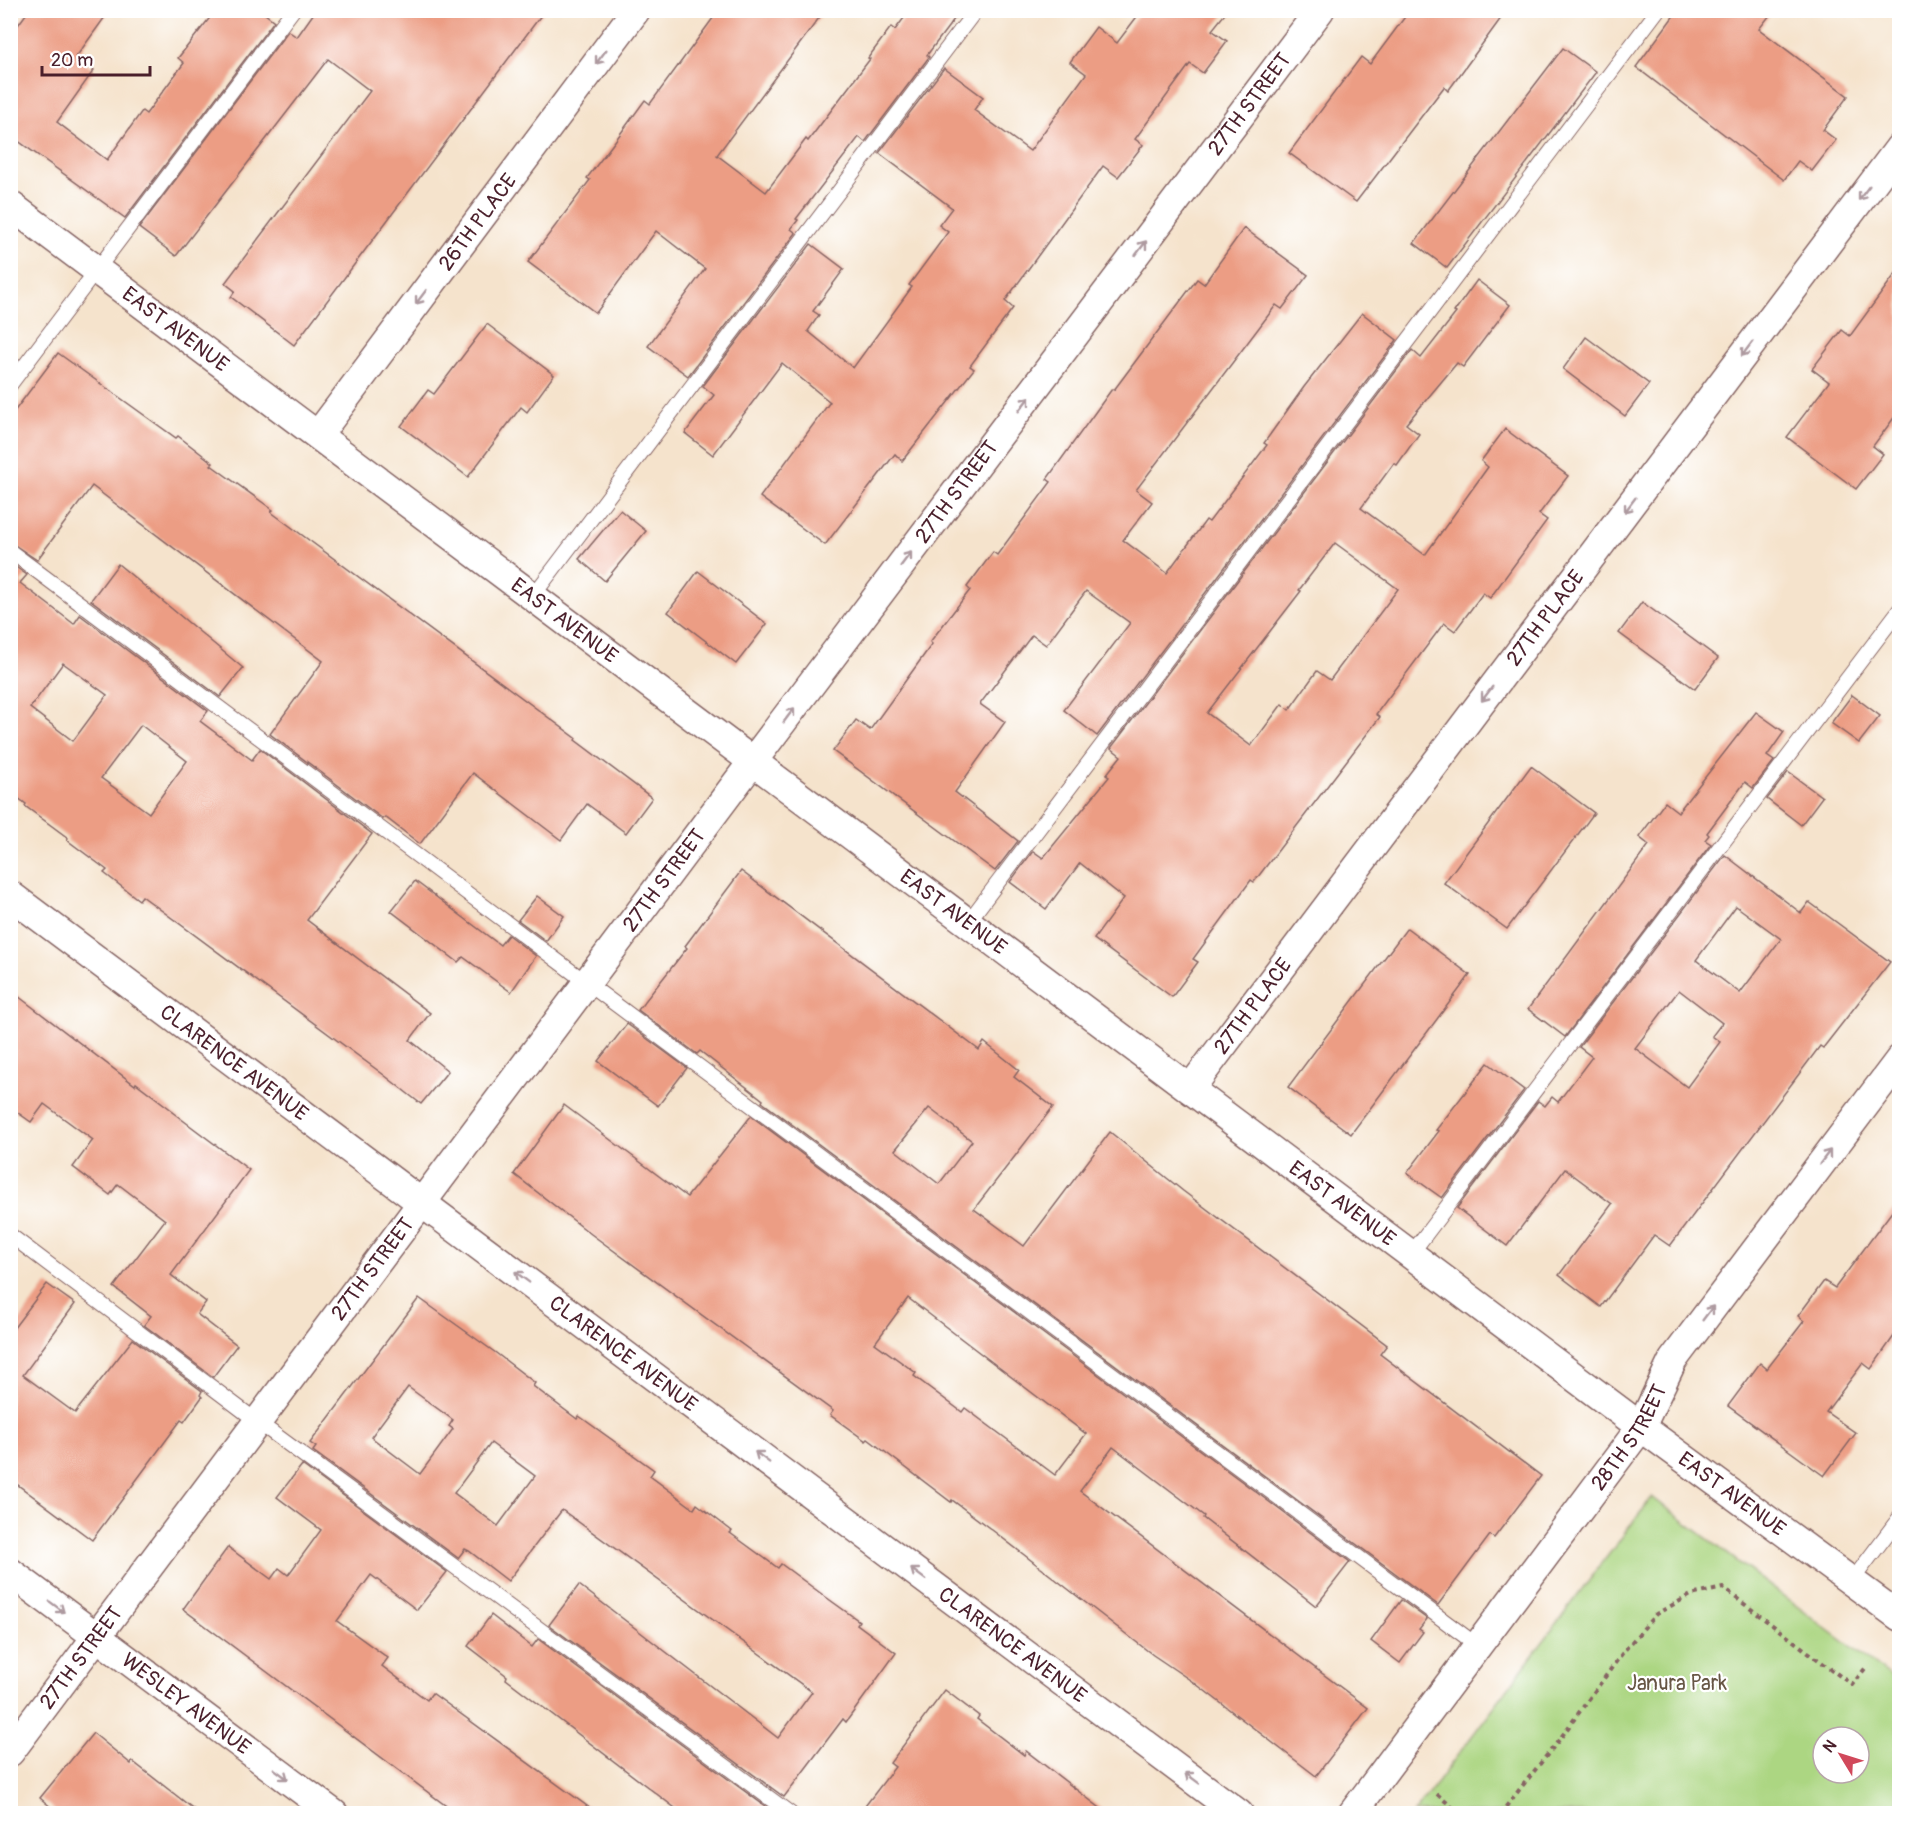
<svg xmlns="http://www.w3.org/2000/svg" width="1910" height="1824" font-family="Pangolin,sans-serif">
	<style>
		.green { fill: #acd682; stroke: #7b7a56; stroke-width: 1.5; fill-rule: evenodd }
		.building { fill: #ec9d84; fill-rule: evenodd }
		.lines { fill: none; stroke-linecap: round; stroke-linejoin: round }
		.lane-casing { stroke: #866463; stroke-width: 16 }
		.street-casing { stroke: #866463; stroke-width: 31 }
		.path { stroke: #866463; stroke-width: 4; stroke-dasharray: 4.5 4.5; stroke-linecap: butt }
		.lane { stroke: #fff; stroke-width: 14 }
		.street { stroke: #fff; stroke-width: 28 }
		.oneway { stroke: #ae9aa0 }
		.labels { text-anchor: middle; stroke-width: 4.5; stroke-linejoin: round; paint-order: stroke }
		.street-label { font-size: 21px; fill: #4a1f2b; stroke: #fff }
		.park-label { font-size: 21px; fill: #675645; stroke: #fff }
	</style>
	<rect width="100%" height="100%" fill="#fff"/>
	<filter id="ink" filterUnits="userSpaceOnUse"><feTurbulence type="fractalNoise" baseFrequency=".0167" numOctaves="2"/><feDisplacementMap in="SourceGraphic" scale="12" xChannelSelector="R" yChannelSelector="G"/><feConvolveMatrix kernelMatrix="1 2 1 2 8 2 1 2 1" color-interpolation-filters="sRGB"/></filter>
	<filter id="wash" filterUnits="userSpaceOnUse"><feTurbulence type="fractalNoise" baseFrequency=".008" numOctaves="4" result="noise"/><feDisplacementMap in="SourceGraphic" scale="24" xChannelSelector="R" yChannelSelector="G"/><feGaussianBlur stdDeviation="1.35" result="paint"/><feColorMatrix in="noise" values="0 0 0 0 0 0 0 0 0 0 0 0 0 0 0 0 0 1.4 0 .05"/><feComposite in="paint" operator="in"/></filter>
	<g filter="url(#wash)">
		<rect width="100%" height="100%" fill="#f5e3cc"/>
		<path class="green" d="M1652,1497l247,186v130h-485zM1823,1737h36v36h-36z"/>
		<g id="blocks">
			<g class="building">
				<path d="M29,10h81l-34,47 18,13 -37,52 50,38 35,-49 4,3 38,-51 -6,-5 38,-48h44l14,11 -149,197 -115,-83v-99z"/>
				<path d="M316,10h111l12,9 7,-9h99l-251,335 -63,-48 4,-6 -10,-8 145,-192 -42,-32 -152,197 -37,-28 149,-197 9,6z"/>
				<path d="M719,10h106l-108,145 49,37 40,-53 2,2 62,-82 -2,-1 23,-31 4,3 15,-20h51l-34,45 2,2 -64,85 -6,-5 -63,82 2,1 -7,9 5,4 -108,143 -40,-30 57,-77 -49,-38 -60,82 -68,-51 62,-82 -3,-2 31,-41 27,-37 5,4z"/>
				<path d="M1142,10h86l-16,20 15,11 -24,32 -13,-9 -55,75 8,6 -25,32 -15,-11 -98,135 8,7 -43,58 4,3 -72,92 -7,-7 -70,91 -65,-48 70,-95 -48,-39 -69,92 -28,-22 29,-38 -11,-9 108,-142 33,25 -31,42 6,4 -11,16 45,37 59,-81 -3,-2 39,-53 -9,-7 13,-17 -73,-55 65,-85 39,29 -9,13 56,41 56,-77 -16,-12 26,-35 21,16z"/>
				<path d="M1410,10h97l-59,81 -4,-4 -88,115 -67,-49 72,-96 9,7z"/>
				<path d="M1678,10h96l-15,19 89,67 -25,34 13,10 -24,31 -14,-10 -14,19 -148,-113z"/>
				<path d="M1563,48l33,24 -149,196 -33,-25z"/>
				<path d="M1244,228l64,47 -26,34 -6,-4 -140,185 16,12 -29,38 44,33 39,-53 3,2 58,-77 -3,-2 40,-56 58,-74 35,27 -300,396 -33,-26 66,-87 -44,-32 -40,54 -14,-10 -52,69 25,18 -50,70 63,49 -23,30 -162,-120 23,-31 14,10 62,-86 -2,-2 40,-52 -3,-3 26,-35 4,3 54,-73 -4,-3 65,-90 2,1 83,-111 7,5z"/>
				<path d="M1899,269v142l-26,35 10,8 -27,35 -69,-52 42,-55 -17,-13 30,-39 8,6z"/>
				<path d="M1477,280l33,25 -47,62 -6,-4 -51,61 13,10 -22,31 -3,-2 -33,45 64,47 63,-88 -7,-6 24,-32 63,47 -29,38 8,6 -57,78 -7,-5 -28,38 -11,-8 -68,91 4,3 -126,165 -3,-2 -58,79 5,3 -26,35 -78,-58 30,-41 -44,-35 -34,46 -36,-27 23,-31 10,7 66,-81 -3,-2 15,-19 -10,-8 301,-398 9,8 35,-45 -2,-1zM1335,543l63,46 -68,91 -13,-9 -28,39 -7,-6 -31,42 -44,-33 94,-122 -2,-1z"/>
				<path d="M487,324l67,51 -27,37 -6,-5 -53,70 -67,-51 27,-36 6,4z"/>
				<path d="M1586,337l63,47 -24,32 -62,-47z"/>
				<path d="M58,353l118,85 2,-2 35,27 -2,2 62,45 -2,2 305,226 -1,2 77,58 -26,35 -39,-29 -26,36 -88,-67 -53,71 -35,-27 -2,2 -113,-85 53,-73 -231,-175 -55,74 -27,-18v-125z"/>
				<path d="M620,510l26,21 -41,50 -26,-22z"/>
				<path d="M10,563l17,12 -7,8 54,41 6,-9 128,96 -8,10 52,39 8,-11 112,85 -65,86 123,93 -20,27 38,31 -27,33 -37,-29 -242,-179 -3,4 -35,-27 3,-3 -40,-30 1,-2 -43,-32 1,-2 -16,-12zM63,663l44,32 -34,46 -43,-33zM141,725l46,36 -38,52 -48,-35z"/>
				<path d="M118,564l125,104 -23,29 -129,-97z"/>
				<path d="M698,571l69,53 -31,40 -68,-52z"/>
				<path d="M1642,602l76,56 -23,31 -76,-56z"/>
				<path d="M1852,695l28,21 -21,27 -28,-20z"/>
				<path d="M1756,712l28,20 -17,24 7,5 -21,27 -8,-6 -38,51 2,2 -4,5 6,4 -146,193 -37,-28 121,-164 -10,-8 26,-35 13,10z"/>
				<path d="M1531,766l63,47 -87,116 -63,-46z"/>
				<path d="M1788,772l34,25 -21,28 -34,-26z"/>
				<path d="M1725,855l76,58 8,-11 81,60 -67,86 -3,-2 -150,200 -16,-11 -53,72 -42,-32 53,-71 -47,-35 -58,77 -50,-38 81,-107 7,5 7,-9 6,5 34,-45 -13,-10zM1736,906l45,33 -41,54 -44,-33zM1679,990l43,33 -10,13 8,6 -33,45 -52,-39z"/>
				<path d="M741,871l238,179 5,-8 35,28 -5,7 39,30 -79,102 50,37 86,-114 73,59 204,154 -7,9 161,122 -47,62 -4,-3 -52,70 -676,-503 1,-2 -63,-49 -3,3 -59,-44 49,-62 -2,-2zM929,1108l43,33 -33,43 -44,-34z"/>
				<path d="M415,881l85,64 8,-10 28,21 -25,36 -48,-35 -5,5 -67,-51z"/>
				<path d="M537,896l27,20 -18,25 -28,-21z"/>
				<path d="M1407,928l63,47 -119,159 -63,-47z"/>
				<path d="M10,990l125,95 1,-2 37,28 -1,1 77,58 -78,105 35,27 -9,12 40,31 -24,32 -69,-52 7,-9 -37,-29 51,-67 -47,-36 -8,11 -37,-28 20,-27 -49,-36 -13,18 -21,-15z"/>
				<path d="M627,1024l60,44 -29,38 -60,-45z"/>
				<path d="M1488,1063l36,27 -82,108 -35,-25 32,-42 -3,-1z"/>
				<path d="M564,1105l123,92 64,-81 599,446 -34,44 -113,-88 1,-2 -91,-69 -33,44 288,217 -52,68 -120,-92 -43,-29 -157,-122 -44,-33 -1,2 -83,-63 -2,2 -36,-26 3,-4 -242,-177 -77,-60zM908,1298l178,136 -31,41 -90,-67 -3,4 -48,-36 2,-3 -41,-30z"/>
				<path d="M1899,1202v127l-28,40 -8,-6 -37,49 30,21 -32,43 -96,-70 32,-43 7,6 37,-48 -6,-5 26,-35 11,7z"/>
				<path d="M47,1284l28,20 -52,71 52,38 58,-74 69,52 -2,4 2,2 -18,25 -3,-2 -89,120 -82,-61v-146z"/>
				<path d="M419,1298l77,55 39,30 -2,3 44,33 2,-3 75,54 -4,6 44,33 3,-5 35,27 -2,2 48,35 3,-4 42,31 36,26 -2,3 39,29 -50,69 -3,-3 -59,78 -235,-172 30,-40 199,153 34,-46 -250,-182 -54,71 -39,-30 -4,-2 -7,9 -145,-107 3,-4 -6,-4zM408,1387l45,33 -4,6 4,3 -33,45 -49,-37zM491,1443l44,33 -37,50 -44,-33z"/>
				<path d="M302,1465l145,107 -30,38 -46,-35 -34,46 51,37 -6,8 45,34 5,-7 166,121h-141l-274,-205 45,-62 43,32 8,-11 9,7 33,-45 -44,-33z"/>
				<path d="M1401,1600l26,19 -8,10 4,3 -23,31 -29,-22z"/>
				<path d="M491,1615l41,32 6,-8 235,173 -2,2h-88l-177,-135 1,-3 -39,-30z"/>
				<path d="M945,1690l34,26 -2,3 47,36 2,-4 82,63h-249l36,-47 -5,-4z"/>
				<path d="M93,1733l38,31 1,-3 68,53h-141l-19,-16z"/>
			</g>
		</g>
	</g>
	<g filter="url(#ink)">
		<use href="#blocks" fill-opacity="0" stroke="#866463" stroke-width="1.5"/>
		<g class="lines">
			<g class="lane-casing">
				<g id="lane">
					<path d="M10,385l283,-375"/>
					<path d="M10,551l577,432 891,663"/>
					<path d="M533,596l443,-586"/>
					<path d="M968,922l690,-912"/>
					<path d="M10,1235l248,187 533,392"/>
					<path d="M1411,1254l489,-645"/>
					<path d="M1851,1582l49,-65"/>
				</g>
			</g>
			<g class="street-casing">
				<g id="street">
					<path id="s1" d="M10,205l1631,1222 259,190"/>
					<path id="s2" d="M318,435l318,-425"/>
					<path id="s3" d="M10,895l1229,919"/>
					<path id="s4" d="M1190,1089l710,-942"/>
					<path id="s5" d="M10,1572l324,242"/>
					<path id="s6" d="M10,1752l743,-991 567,-751"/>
					<path id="s7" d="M1352,1814l289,-387 32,-67 227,-301"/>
				</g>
			</g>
			<g class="path">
				<path d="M1437,1794l23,20"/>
				<path d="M1500,1814l59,-74 65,-89 32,-37 35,-19 32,-7 129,97 15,-19"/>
			</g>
			<use href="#lane" class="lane"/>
			<use href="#street" class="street"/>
		</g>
		<defs><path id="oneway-shaft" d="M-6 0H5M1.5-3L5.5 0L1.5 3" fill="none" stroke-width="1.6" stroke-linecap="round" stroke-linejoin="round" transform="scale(1.5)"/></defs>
		<g class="oneway">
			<use href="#oneway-shaft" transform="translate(601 57) rotate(127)"/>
			<use href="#oneway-shaft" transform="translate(1864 193) rotate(127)"/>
			<use href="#oneway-shaft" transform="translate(1141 248) rotate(-53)"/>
			<use href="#oneway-shaft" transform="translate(421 297) rotate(127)"/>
			<use href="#oneway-shaft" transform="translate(1747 349) rotate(127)"/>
			<use href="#oneway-shaft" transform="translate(1024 404) rotate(-53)"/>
			<use href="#oneway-shaft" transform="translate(1630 505) rotate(127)"/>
			<use href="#oneway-shaft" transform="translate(906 559) rotate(-53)"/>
			<use href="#oneway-shaft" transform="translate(1487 694) rotate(127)"/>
			<use href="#oneway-shaft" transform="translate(789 715) rotate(-53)"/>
			<use href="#oneway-shaft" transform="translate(1825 1157) rotate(-53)"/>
			<use href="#oneway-shaft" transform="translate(522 1277) rotate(-143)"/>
			<use href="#oneway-shaft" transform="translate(1708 1313) rotate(-53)"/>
			<use href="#oneway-shaft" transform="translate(762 1457) rotate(-143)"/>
			<use href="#oneway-shaft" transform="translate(918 1574) rotate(-143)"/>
			<use href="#oneway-shaft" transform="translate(57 1607) rotate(37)"/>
			<use href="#oneway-shaft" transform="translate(281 1774) rotate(37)"/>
			<use href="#oneway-shaft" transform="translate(1192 1778) rotate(-143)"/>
		</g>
	</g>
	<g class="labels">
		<g class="street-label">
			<text dy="7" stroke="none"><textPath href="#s6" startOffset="2062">27TH STREET</textPath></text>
			<text dy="7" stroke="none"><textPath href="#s2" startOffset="266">26TH PLACE</textPath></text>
			<text dy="7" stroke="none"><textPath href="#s1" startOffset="207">EAST AVENUE</textPath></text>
			<text dy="7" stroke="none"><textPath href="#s6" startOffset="1576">27TH STREET</textPath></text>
			<text dy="7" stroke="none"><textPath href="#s4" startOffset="590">27TH PLACE</textPath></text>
			<text dy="7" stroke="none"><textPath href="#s1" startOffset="693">EAST AVENUE</textPath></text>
			<text dy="7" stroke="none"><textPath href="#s6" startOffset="1090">27TH STREET</textPath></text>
			<text dy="7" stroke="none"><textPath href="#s1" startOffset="1179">EAST AVENUE</textPath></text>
			<text dy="7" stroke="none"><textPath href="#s4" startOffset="104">27TH PLACE</textPath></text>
			<text dy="7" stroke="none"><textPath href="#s3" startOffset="280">CLARENCE AVENUE</textPath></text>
			<text dy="7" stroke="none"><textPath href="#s1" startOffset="1665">EAST AVENUE</textPath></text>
			<text dy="7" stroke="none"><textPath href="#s6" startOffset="604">27TH STREET</textPath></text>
			<text dy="7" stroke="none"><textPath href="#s3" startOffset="766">CLARENCE AVENUE</textPath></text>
			<text dy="7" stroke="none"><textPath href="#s7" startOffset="468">28TH STREET</textPath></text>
			<text dy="7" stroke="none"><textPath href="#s1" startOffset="2151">EAST AVENUE</textPath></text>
			<text dy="7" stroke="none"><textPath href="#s3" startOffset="1252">CLARENCE AVENUE</textPath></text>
			<text dy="7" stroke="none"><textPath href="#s6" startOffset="118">27TH STREET</textPath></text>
			<text dy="7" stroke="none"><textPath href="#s5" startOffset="220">WESLEY AVENUE</textPath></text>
		</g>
		<g class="park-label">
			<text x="1677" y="1690">Janura Park</text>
		</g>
	</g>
	<rect width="1910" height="1824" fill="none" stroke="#fff" stroke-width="36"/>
	<g transform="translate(1841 1755) rotate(308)"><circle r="28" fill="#ffffff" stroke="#b7a5aa" stroke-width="1.5"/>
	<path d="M0-4.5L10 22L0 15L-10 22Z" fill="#d1495b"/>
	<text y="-9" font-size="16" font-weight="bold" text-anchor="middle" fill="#4a1f2b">N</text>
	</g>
	<path d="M42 66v9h108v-9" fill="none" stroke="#4a1f2b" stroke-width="3"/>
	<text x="51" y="66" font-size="18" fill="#4a1f2b" stroke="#ffffff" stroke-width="4.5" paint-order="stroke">20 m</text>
</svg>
